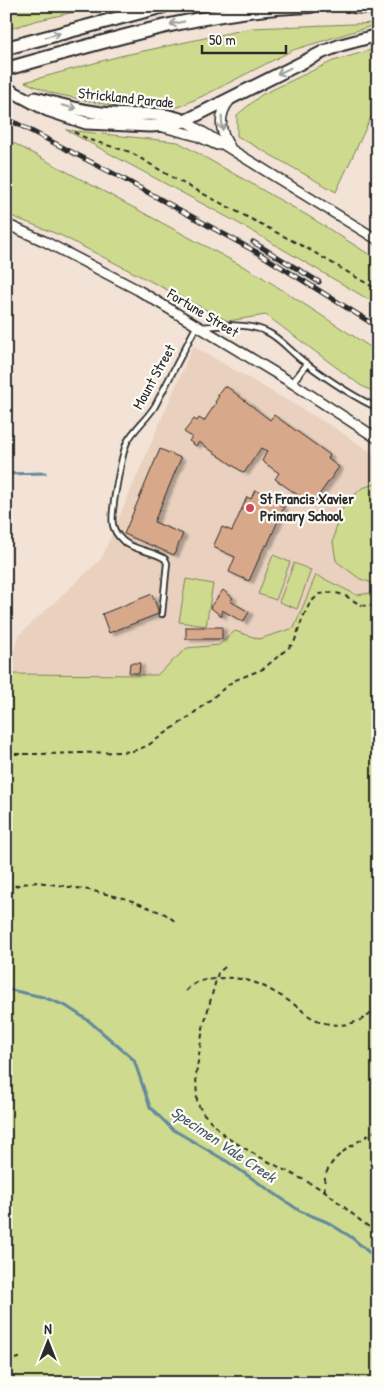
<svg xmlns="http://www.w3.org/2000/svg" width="384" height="1389" font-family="'Patrick Hand',sans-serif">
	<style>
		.built { fill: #ead1bf }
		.green { fill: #ceda8d; stroke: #7c825c }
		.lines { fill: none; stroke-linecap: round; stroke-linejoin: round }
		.stream { stroke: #648a9e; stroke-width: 3 }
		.building { fill: #d8a88a; stroke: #2b2b2b; filter: url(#shadow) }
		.service-casing { stroke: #2b2b2b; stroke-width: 8 }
		.minor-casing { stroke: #2b2b2b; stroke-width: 12 }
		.tertiary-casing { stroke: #2b2b2b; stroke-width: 15 }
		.secondary-casing { stroke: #2b2b2b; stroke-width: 16 }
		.path { stroke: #2b2b2b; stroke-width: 2; stroke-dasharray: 5 4; stroke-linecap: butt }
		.service { stroke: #fdfcf7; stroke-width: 4.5 }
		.minor { stroke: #fdfcf7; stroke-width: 9 }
		.tertiary { stroke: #fdfcf7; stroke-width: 11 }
		.secondary { stroke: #fdfcf7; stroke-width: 12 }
		.rail-casing { stroke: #2b2b2b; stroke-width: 5 }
		.rail { stroke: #fdfcf7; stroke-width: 3; stroke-dasharray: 9; stroke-linecap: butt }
		.oneway { stroke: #9e9e9b }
		.poi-dot { fill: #d1495b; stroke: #fdfcf7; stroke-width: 2 }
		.labels { text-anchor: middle; stroke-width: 4.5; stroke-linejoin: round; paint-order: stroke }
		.street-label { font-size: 15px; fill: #2b2b2b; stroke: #fdfcf7 }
		.poi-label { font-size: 15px; font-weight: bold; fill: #2b2b2b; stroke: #fdfcf7; text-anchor: start }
		.water-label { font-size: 16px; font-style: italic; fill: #485a65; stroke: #fdfcf7 }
	</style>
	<defs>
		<filter id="shadow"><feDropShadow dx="4.5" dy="2.5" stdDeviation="1" flood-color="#0004"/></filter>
	</defs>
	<rect width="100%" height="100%" fill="#f2e3d6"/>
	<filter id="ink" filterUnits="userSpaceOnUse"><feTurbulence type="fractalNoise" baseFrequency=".02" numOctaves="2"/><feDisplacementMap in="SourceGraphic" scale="10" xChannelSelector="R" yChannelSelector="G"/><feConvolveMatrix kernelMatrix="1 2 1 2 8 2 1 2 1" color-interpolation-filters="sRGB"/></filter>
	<g filter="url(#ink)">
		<path class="built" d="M193,346l142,82 43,29v135l-21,3 -41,-20 -22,53 -35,11 -24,-8 -16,14 -32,3 -30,27 -151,-1v-6l14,-34 81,-75z"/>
		<g class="green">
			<path d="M6,6h95l-66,15 -29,9z"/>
			<path d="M378,23v1l-85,26 -84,43 -30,14 -66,-1 -62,-13 -26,-11 95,-26 132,-28z"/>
			<path d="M378,48v54l-42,90 -99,-56v-21l24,-20 72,-34z"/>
			<path d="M66,130l112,12 132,75 68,43v45l-140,-82z"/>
			<path d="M6,139l253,136 119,77v42l-18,-9 -94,-70 -38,6 -166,-85 -56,-22z"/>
			<path d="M378,483v101h-3l-15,-5 -24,-18 -3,-19 5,-26 9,-14 15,-14z"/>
			<path d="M273,555l17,7 -14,38 -18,-6z"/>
			<path d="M294,563l17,7 -14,39 -18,-7z"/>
			<path d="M316,575l41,20 21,-3v791h-372v-709l151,1 30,-27 32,-3 16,-14 24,8 35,-11z"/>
			<path d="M186,579l27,5 -7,42 -27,-4z"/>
		</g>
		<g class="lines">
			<g class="stream">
				<path d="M6,474l39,-1"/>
				<path d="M6,989l37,8 23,9 23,15 45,39 16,47 22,22 56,33 72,49 27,11 24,15 20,17 7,1"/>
			</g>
		</g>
		<g class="building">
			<path d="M226,386l44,34 4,-5 56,40 -2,4 11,8 -25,35 -10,-7 -2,3 -27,-19 4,-6 -17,-12 5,-10 -6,-3 -17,25 -45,-31 -3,4 -7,-5 3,-4 -8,-5 10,-13 3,2 2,-3 5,3 12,-18 -1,-1 4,-6 -2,-1 6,-8 2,1z"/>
			<path d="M160,449l21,9 -27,64 29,12 -9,21 -50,-21z"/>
			<path d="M255,490l27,12 -2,4 4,1 -17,39 -2,-1 -16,36 -20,-9 6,-15 -22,-10 9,-20 10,4 15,-34 4,2z"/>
			<path d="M223,590l10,8 -3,3 19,11 -6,10 -21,-12v7l-12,-10z"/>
			<path d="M152,594l6,16v4l-49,19 -7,-19z"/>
			<rect x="186" y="627" width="36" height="12"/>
			<path d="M130,663h10l-1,10h-10z"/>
		</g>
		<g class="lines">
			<g class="service-casing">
				<g id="service">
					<path d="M202,327c21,-2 46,-4 65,5 12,5 25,21 36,29 24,18 48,35 75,47"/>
					<path d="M292,383l15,-19"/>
					<path d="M162,614l5,-51 -2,-4c-12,-8 -32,-9 -42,-18 -5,-5 -9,-10 -10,-16 -3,-12 9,-71 14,-83 7,-13 20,-23 28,-36l42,-81"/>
				</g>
			</g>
			<g class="minor-casing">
				<g id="minor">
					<path d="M230,100c-12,14 -11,32 0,47"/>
					<path d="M185,121l193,119"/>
					<path d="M163,127l34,9 20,9"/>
					<path d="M6,224l38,17 94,49 154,93 86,56"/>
				</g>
			</g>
			<g class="tertiary-casing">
				<g id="tertiary">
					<path d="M6,88l41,22 39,13 64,3 18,-1 17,-4 138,-69 18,-7 37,-10"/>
					<path d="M35,98c26,7 51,14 77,16 28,3 46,-5 73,7"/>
				</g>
			</g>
			<g class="secondary-casing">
				<g id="secondary">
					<path d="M353,6l25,2"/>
					<path d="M6,48l158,-42"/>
					<path d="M6,69c101,-28 200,-60 305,-63"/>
				</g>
			</g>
			<g class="path">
				<path d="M74,132l16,8 40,12 45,27 135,71 68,40"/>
				<path d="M6,754h36l78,-2 13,-1 14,-5 42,-29 44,-36 30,-12 31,-26 9,-26 7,-14 9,-9c7,-1 14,-2 21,0 17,5 17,16 38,10"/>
				<path d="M6,889l16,-5 16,-2 51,8 38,9 38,15 11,8"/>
				<path d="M225,967l-7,6 -2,7 -13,48 -7,47 1,27 5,10 24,25 30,18 69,36 37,31 16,11"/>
				<path d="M186,991c7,-9 17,-11 28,-12 16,-3 34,0 49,7 12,6 25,14 36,22 5,4 10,9 16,11 21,11 47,6 63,-12"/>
				<path d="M325,1191c-6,-32 31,-47 53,-62"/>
				<path d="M15,1359l8,-2"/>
			</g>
			<use href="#service" class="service"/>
			<use href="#minor" class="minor"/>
			<use href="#tertiary" class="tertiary"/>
			<use href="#secondary" class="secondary"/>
			<g class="rail-casing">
				<g id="rail">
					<path d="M6,118l112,58 142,78 118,73"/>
					<path d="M253,242l66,40"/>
				</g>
			</g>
			<use href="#rail" class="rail"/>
		</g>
		<defs><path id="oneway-shaft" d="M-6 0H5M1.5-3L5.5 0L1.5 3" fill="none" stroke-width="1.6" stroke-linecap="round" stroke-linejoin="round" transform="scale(1.25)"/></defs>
		<g class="oneway">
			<use href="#oneway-shaft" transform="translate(177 23) rotate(168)"/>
			<use href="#oneway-shaft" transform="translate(53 35) rotate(-15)"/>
			<use href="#oneway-shaft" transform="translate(284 71) rotate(154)"/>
			<use href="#oneway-shaft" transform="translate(69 107) rotate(13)"/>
			<use href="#oneway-shaft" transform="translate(222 123) rotate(87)"/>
		</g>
	</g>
	<circle class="poi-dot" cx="250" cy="508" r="5"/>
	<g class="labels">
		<g class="street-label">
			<text transform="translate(126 98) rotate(6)" y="5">Strickland Parade</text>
			<text transform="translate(203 313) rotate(31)" y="5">Fortune Street</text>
			<text transform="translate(154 377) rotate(-61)" y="5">Mount Street</text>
		</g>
		<g class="poi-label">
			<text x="260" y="504">St Francis Xavier<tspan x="260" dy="17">Primary School</tspan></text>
		</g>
		<g class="water-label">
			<text transform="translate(224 1144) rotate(34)" y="6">Specimen Vale Creek</text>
		</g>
	</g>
	<rect width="384" height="1389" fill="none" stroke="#fdfcf7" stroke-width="25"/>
	<rect x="12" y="12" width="359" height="1364" fill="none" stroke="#2b2b2b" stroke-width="2" filter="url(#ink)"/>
	<g transform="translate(48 1342)" stroke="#fdfcf7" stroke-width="4" paint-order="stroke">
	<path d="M0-4L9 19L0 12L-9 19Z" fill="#2b2b2b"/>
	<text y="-8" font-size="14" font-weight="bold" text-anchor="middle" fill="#2b2b2b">N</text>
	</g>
	<path d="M202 45v8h84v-8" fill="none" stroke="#2b2b2b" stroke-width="2.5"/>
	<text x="209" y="45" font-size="15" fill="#2b2b2b" stroke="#fdfcf7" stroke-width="4" paint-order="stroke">50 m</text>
</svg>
